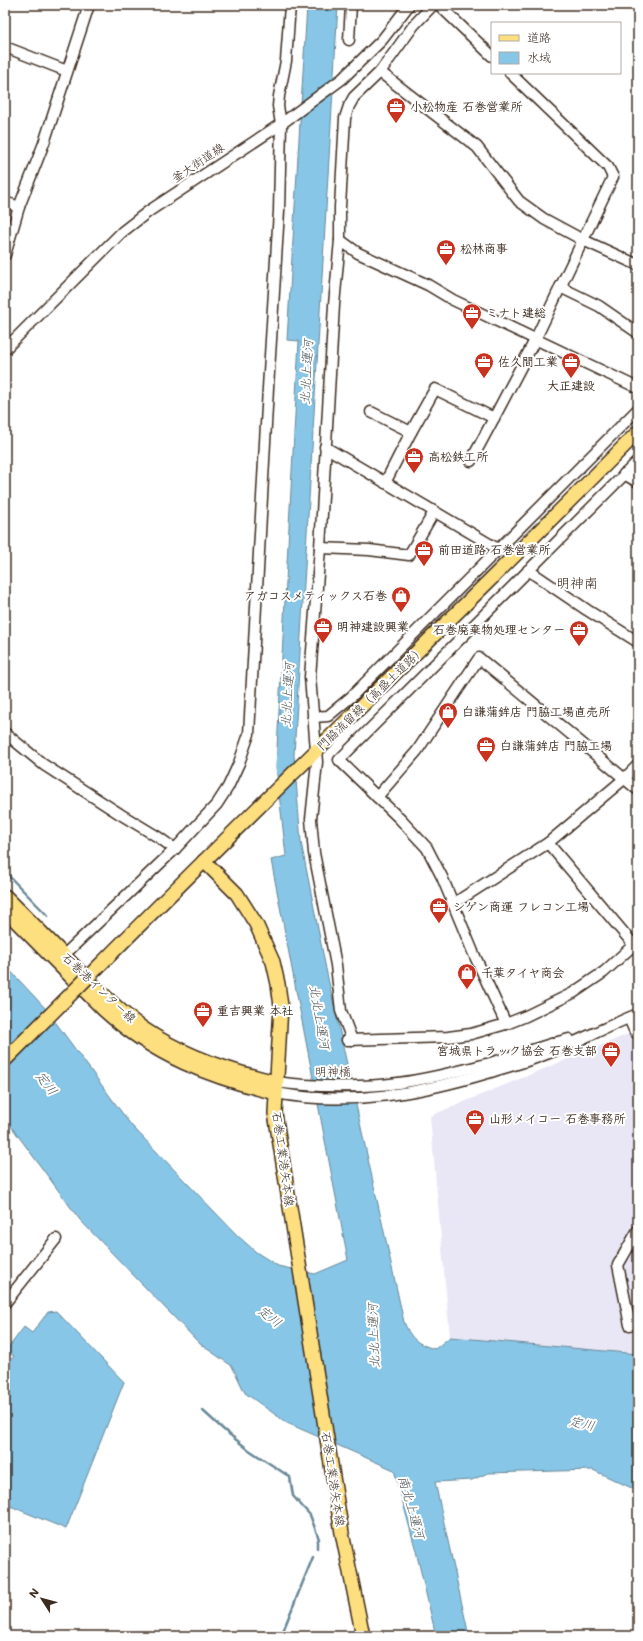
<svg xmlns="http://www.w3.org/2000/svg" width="643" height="1641" font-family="Mali,'Klee One',sans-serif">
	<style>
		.built { fill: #e9e7f6 }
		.water { fill: #87c6e7; stroke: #698897 }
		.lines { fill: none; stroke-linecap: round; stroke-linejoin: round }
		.stream { stroke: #698897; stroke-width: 2.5 }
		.minor-casing { stroke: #3b2a1e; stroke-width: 13 }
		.major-casing { stroke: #3b2a1e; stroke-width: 16 }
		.minor { stroke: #fff; stroke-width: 10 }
		.major { stroke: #fddf80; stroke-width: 13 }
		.major-bridge-casing { stroke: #3b2a1e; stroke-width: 16; stroke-linecap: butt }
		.major-bridge { stroke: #fddf80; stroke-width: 13 }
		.labels { text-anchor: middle; stroke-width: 4; stroke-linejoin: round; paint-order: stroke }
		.poi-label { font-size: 12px; font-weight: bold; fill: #3b2a1e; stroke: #fff; text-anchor: start }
		.street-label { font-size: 12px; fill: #3b2a1e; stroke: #fff }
		.water-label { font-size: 13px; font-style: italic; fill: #52595a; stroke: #fff }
		.quarter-label { font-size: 14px; fill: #3b2a1e; stroke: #fff }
	</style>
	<rect width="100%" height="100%" fill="#fff"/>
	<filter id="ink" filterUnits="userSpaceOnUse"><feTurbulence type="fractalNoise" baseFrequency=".025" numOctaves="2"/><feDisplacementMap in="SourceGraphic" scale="8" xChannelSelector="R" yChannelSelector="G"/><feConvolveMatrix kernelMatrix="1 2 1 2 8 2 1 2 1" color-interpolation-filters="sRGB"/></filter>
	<g filter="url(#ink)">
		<path class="built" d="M638,1030v324l-188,-17 -20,-221z"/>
		<g class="water">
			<path d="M307,5h31l-44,750 7,87 25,127 78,353c7,17 13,22 31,27l15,-12 188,17v137l-45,-21 -105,3 -16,7 -37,2 34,154h-33l-20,-85 -22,-81 -107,-47 -42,-30 -13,-27 -32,-22 -120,-124 -75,-102v-153l40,43 86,117 107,111 18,16 22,14 37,8 33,-14 -77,-400 15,-4 -10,-89 23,-426 -12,-1z"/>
			<path d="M56,1311l68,71 -58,147 -61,-25v-137l9,-11 -8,-5 18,-24 8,6 16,-21z"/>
		</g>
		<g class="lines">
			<g class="stream">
				<path d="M5,872l43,44"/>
				<path d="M202,1410l22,20 25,20 41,27 3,19 17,19 9,24 -2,3v6"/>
				<path d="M281,1636l32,-79"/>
			</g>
			<g class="minor-casing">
				<g id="minor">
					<path d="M439,5l53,51"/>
					<path d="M349,40l2,-35"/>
					<path d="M5,47l62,24"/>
					<path d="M380,72l97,75 42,54 25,18 39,21 55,25"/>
					<path d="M5,202l14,5"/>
					<path d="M340,240l18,13 70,32 25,15 185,88"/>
					<path d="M5,255l14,-48 25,-64 45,-138"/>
					<path d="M560,287l39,19 39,27"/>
					<path d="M5,349l117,-117 27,-21 132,-87 61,-45 40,-39 27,-35"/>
					<path d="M371,412l40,20 -26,51"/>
					<path d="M494,418l41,-78 78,-163 -5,-10 -98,-94"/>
					<path d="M411,432l24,-43 59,29 -23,43"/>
					<path d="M325,447l173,102"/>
					<path d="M624,474l14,8"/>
					<path d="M320,548l49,2 40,5 25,-43"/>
					<path d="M528,570l59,40 51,32"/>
					<path d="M313,717l15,-1 23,-19 287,-288"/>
					<path d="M5,733l39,32 76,49 38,23 17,12"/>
					<path d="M377,797l40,-46 62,-93 159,132"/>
					<path d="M548,843l86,102"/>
					<path d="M453,904l95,-61 76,-64 14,-14"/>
					<path d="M64,955l111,-106 42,-45 11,-17 11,-24 10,-29 19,-346 11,-177 2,-87 -3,-18 1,-10 7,-35 4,-56"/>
					<path d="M629,1018l6,14 3,2"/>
					<path d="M506,1024l-33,-72 -31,-75 -15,-29 -27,-29 -61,-59 299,-299"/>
					<path d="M347,1040l101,-3 23,-3 35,-10 20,-8 47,-23 31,-21 34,-31"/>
					<path d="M352,1040l-11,-29 -5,-46 -22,-112 -3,-34 6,-57 -7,-85 10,-129 14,-243 6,-65v-33l5,-89 4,-12 5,-9 26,-25 34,-47 19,-20"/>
					<path d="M276,1082c36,5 86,6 122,1 31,-4 62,-12 92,-20 27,-8 52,-17 79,-24"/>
					<path d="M276,1093c73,14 145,0 215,-21 19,-6 39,-11 58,-19 30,-12 59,-27 89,-39"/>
					<path d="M5,1303l51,-64"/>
					<path d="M630,1325l-12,-60 20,-35"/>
				</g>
			</g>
			<g class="major-casing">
				<g id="major">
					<path d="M204,861l33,33 19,30 17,38 5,22 3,22 -6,107 67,420 21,103"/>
					<path d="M5,896c24,24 49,49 73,74 21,20 41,42 66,59 40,27 85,42 132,53"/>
					<path d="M5,910l98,99c51,47 107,68 173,84"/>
					<path d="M98,967c178,-180 362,-354 540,-535"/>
				</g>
			</g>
			<use href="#minor" class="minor"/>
			<use href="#major" class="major"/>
			<g class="major-bridge-casing">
				<path id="major-bridge" d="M5,1060l93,-93"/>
			</g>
			<use href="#major-bridge" class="major-bridge"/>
		</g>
	</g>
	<defs>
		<g id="office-pin" transform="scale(1)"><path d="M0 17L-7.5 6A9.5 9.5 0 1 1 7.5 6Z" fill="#c8321e" stroke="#fff"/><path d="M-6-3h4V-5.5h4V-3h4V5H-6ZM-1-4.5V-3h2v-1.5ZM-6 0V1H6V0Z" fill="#fff"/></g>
		<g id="shop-pin" transform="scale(1)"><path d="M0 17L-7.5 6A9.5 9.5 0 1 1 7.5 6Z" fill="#c8321e" stroke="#fff"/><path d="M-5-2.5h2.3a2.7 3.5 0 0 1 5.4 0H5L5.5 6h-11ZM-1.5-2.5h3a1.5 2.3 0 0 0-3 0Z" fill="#fff"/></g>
	</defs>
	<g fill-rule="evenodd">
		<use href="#office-pin" x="396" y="107"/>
		<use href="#office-pin" x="446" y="249"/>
		<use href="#office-pin" x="472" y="313"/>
		<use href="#office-pin" x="484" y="362"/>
		<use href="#office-pin" x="571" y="362"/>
		<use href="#office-pin" x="414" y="457"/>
		<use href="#office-pin" x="424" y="550"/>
		<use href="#shop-pin" x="401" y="596"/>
		<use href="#office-pin" x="323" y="627"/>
		<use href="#office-pin" x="579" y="630"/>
		<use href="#shop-pin" x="448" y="712"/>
		<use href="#office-pin" x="486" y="746"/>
		<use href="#office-pin" x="439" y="907"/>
		<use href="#shop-pin" x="467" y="973"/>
		<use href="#office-pin" x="203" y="1011"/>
		<use href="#office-pin" x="611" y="1051"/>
		<use href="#office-pin" x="475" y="1119"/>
	</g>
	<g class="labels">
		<g class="poi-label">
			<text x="410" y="111">小松物産 石巻営業所</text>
			<text x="460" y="253">松林商事</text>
			<text x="486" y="317">ミナト建総</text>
			<text x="498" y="366">佐久間工業</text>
			<text x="571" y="390" text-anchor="middle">大正建設</text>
			<text x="428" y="461">高松鉄工所</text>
			<text x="438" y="554">前田道路 石巻営業所</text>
			<text x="387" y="600" text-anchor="end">アガコスメティックス石巻</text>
			<text x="337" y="631">明神建設興業</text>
			<text x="565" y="634" text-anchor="end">石巻廃棄物処理センター</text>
			<text x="462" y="716">白謙蒲鉾店 門脇工場直売所</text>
			<text x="500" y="750">白謙蒲鉾店 門脇工場</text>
			<text x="453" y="911">シゲン商運 フレコン工場</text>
			<text x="481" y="977">千葉タイヤ商会</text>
			<text x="217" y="1015">重吉興業 本社</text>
			<text x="597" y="1055" text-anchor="end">宮城県トラック協会 石巻支部</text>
			<text x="489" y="1123">山形メイコー 石巻事務所</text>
		</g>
		<g class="street-label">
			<text transform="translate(198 163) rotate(-34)" y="4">釜大街道線</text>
			<text transform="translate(371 698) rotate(-44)" y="4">門脇流留線（高盛土道路）</text>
			<text transform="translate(99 988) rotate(43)" y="4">石巻港インター線</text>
			<text x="333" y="1076">明神橋</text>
			<text transform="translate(283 1159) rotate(82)" y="4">石巻工業港矢本線</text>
			<text transform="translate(333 1479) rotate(81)" y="4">石巻工業港矢本線</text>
		</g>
		<g class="water-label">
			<text transform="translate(306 372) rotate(-87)" y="5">北北上運河</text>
			<text transform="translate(287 695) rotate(-87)" y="5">北北上運河</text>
			<text transform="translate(320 1017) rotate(80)" y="5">北北上運河</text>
			<text transform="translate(47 1083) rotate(52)" y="5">定川</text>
			<text transform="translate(270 1316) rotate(38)" y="5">定川</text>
			<text transform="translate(373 1336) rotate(-92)" y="5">北北上運河</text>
			<text transform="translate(582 1423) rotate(13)" y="5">定川</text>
			<text transform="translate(412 1507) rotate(74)" y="5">南北上運河</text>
		</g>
		<g class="quarter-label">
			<text x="577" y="588">明神南</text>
		</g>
	</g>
	<rect width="643" height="1641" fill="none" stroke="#fff" stroke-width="20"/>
	<rect x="10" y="10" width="623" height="1621" fill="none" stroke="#3b2a1e" stroke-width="1.5" filter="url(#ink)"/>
	<rect x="491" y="22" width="130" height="52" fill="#ffffff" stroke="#b1aaa5"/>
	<rect x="499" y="35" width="20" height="6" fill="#fddf80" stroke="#b1aaa5"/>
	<text x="527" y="42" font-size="12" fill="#3b2a1e">道路</text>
	<rect x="499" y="52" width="20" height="12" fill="#87c6e7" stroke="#b1aaa5"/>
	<text x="527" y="62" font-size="12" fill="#3b2a1e">水域</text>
	<g transform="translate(42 1599) rotate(306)" stroke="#ffffff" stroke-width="3" paint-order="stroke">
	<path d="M0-3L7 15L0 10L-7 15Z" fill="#3b2a1e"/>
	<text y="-6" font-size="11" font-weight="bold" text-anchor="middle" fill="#3b2a1e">N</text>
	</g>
</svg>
